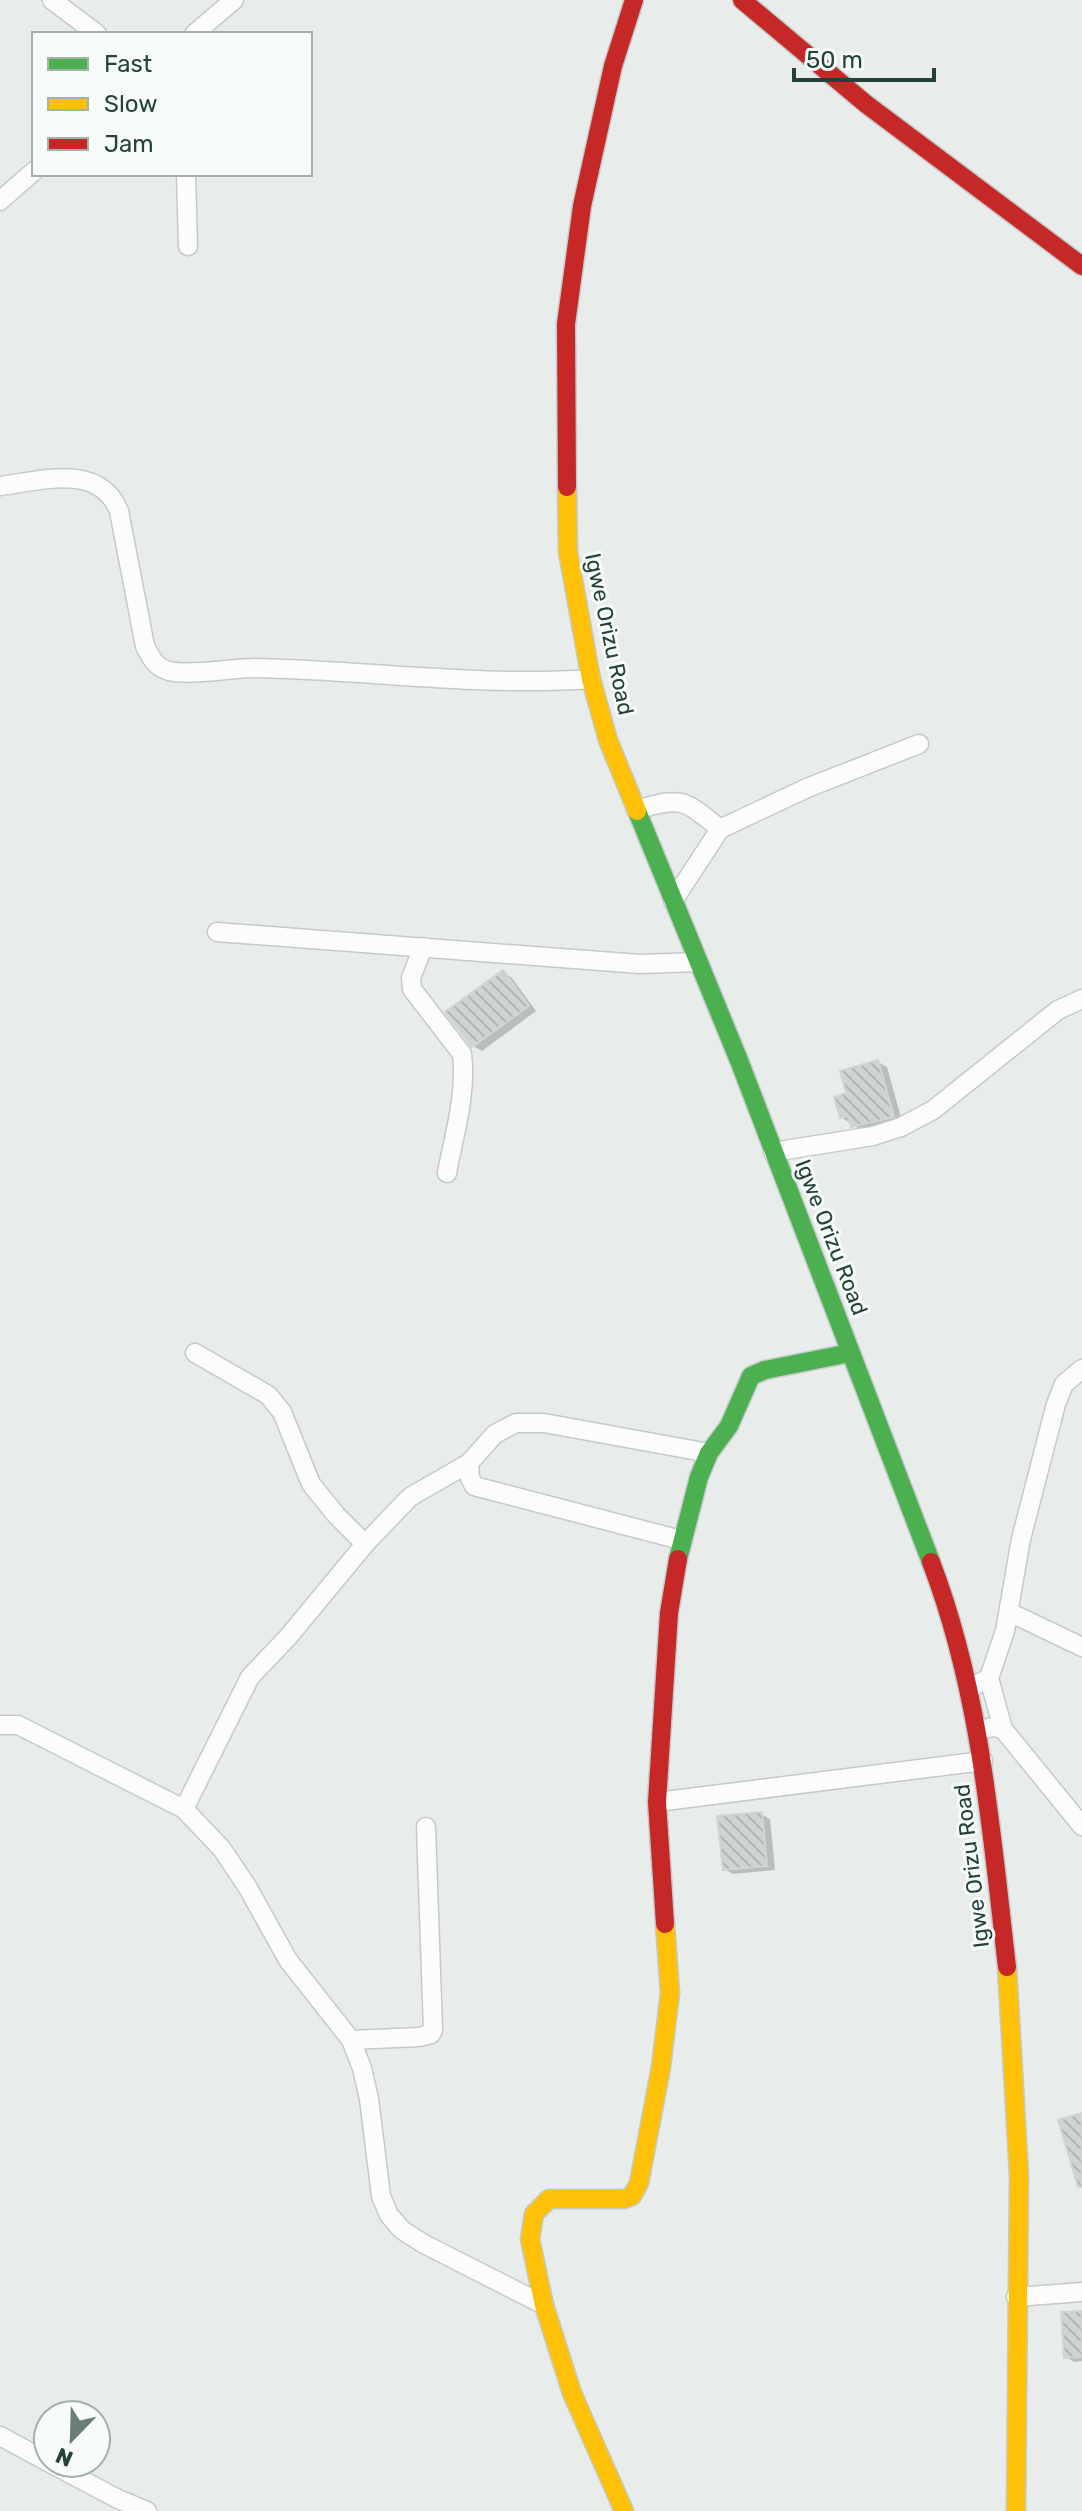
<svg xmlns="http://www.w3.org/2000/svg" width="1082" height="2511" font-family="Rubik,sans-serif">
	<style>
		.shadow { fill: #0003 }
		.building { fill: url(#building-back-hatch); stroke: #d1d6d4; stroke-width: 2 }
		.lines { fill: none; stroke-linecap: round; stroke-linejoin: round }
		.street-casing { stroke: #c5cac8; stroke-width: 21 }
		.fast-casing { stroke: #c3cbc8; stroke-width: 21 }
		.slow-casing { stroke: #c3cbc8; stroke-width: 21 }
		.jam-casing { stroke: #c3cbc8; stroke-width: 21 }
		.street { stroke: #fcfcfc; stroke-width: 18 }
		.fast { stroke: #4caf50; stroke-width: 18 }
		.slow { stroke: #ffc107; stroke-width: 18 }
		.jam { stroke: #c62828; stroke-width: 18 }
		.labels { text-anchor: middle; stroke-width: 6; stroke-linejoin: round; paint-order: stroke }
		.street-label { font-size: 22px; fill: #24423a; stroke: #f7fbf9 }
	</style>
	<defs>
		<pattern id="building-back-hatch" width="6" height="6" patternUnits="userSpaceOnUse" patternTransform="scale(2)"><rect width="6" height="6" fill="#cfd4d2"/><path d="M-1 5l2 2M0 0l6 6M5-1l2 2" fill="none" stroke="#b2b7b5"/></pattern>
	</defs>
	<rect width="100%" height="100%" fill="#e8edeb"/>
	<g class="shadow">
		<path d="M503,972l9,6 24,33 -54,40 -9,-5z"/>
		<path d="M878,1062l9,5 15,54 -40,10 -21,-14 8,-22z"/>
		<path d="M761,1814l9,5 5,51 -42,4 -9,-5z"/>
		<path d="M1082,2313v48l-8,1 -8,-5z"/>
	</g>
	<g class="building">
		<path d="M503,970l26,36 -57,41 -27,-35z"/>
		<path d="M878,1060l16,57 -43,10 -3,-11 -8,2 -6,-21 12,-4 -6,-22z"/>
		<path d="M762,1812l5,54 -44,4 -6,-54z"/>
		<path d="M1082,2113v74h-4l-20,-67z"/>
		<path d="M1082,2311v46l-18,1 -3,-46z"/>
	</g>
	<g class="lines">
		<g class="street-casing">
			<g id="street">
				<path d="M52,0l45,34"/>
				<path d="M194,34l40,-34"/>
				<path d="M186,174l2,72"/>
				<path d="M0,201l34,-30"/>
				<path d="M0,486c41,-5 99,-24 119,25l26,135c6,12 10,21 24,25 20,5 62,-3 86,-3 112,2 224,19 336,11"/>
				<path d="M636,810c46,-13 46,-12 84,19"/>
				<path d="M673,901l47,-72 87,-41 112,-44"/>
				<path d="M217,932l423,32 58,-2"/>
				<path d="M423,947l-12,31 1,11 50,65c5,39 -8,81 -15,119"/>
				<path d="M773,1152l100,-16 28,-9 32,-17 125,-100 24,-11"/>
				<path d="M195,1353l73,42 14,17 29,72 26,32 28,28"/>
				<path d="M469,1463l1,15 4,8 207,54"/>
				<path d="M1009,1612l73,35"/>
				<path d="M989,1678l14,51"/>
				<path d="M970,1688l19,-10 16,-47 16,-92 35,-135 8,-20 18,-15"/>
				<path d="M0,1725h18l166,84 38,40 26,39 40,72 63,80 11,28 7,31 12,97 8,19 13,15 22,14 120,61"/>
				<path d="M977,1730l17,-3 9,2 79,97"/>
				<path d="M657,1802l326,-41"/>
				<path d="M184,1809l66,-132 39,-41 76,-92 45,-47 59,-34 26,-29 21,-11h28l165,30"/>
				<path d="M351,2040l68,-3 12,-3 2,-4 -7,-203"/>
				<path d="M1016,2297l66,-5"/>
				<path d="M0,2436l48,26"/>
				<path d="M50,2463l68,36 29,12"/>
			</g>
		</g>
		<g class="fast-casing">
			<g id="fast">
				<path d="M637,811l103,252 191,499"/>
				<path d="M678,1559l21,-82 10,-24 20,-27 22,-50 14,-6 85,-17"/>
			</g>
		</g>
		<g class="slow-casing">
			<g id="slow">
				<path d="M567,487l1,65 23,127 17,61 29,71"/>
				<path d="M1007,1967l12,208 -3,336"/>
				<path d="M624,2511l-52,-118 -28,-88 -14,-66 4,-25 15,-15h75l8,-3 7,-13 22,-116 9,-74 -5,-69"/>
			</g>
		</g>
		<g class="jam-casing">
			<g id="jam">
				<path d="M742,0l124,104 216,162"/>
				<path d="M567,487l-1,-163 16,-118 31,-140 21,-66"/>
				<path d="M931,1562c50,131 60,268 76,405"/>
				<path d="M665,1924l-8,-122 12,-189 9,-54"/>
			</g>
		</g>
		<use href="#street" class="street"/>
		<use href="#fast" class="fast"/>
		<use href="#slow" class="slow"/>
		<use href="#jam" class="jam"/>
	</g>
	<g class="labels">
		<g class="street-label">
			<text transform="translate(610 634) rotate(78)" y="8">Igwe Orizu Road</text>
			<text transform="translate(832 1237) rotate(69)" y="8">Igwe Orizu Road</text>
			<text transform="translate(971 1866) rotate(-97)" y="8">Igwe Orizu Road</text>
		</g>
	</g>
	<rect x="32" y="32" width="280" height="144" fill="#f7fbf9" stroke="#a3b1ad" stroke-width="2"/>
	<rect x="48" y="58" width="40" height="12" fill="#4caf50" stroke="#a3b1ad" stroke-width="2"/>
	<text x="104" y="72" font-size="24" fill="#24423a">Fast</text>
	<rect x="48" y="98" width="40" height="12" fill="#ffc107" stroke="#a3b1ad" stroke-width="2"/>
	<text x="104" y="112" font-size="24" fill="#24423a">Slow</text>
	<rect x="48" y="138" width="40" height="12" fill="#c62828" stroke="#a3b1ad" stroke-width="2"/>
	<text x="104" y="152" font-size="24" fill="#24423a">Jam</text>
	<g transform="translate(72 2439) rotate(203)"><circle r="38" fill="#f7fbf9" stroke="#a3b1ad" stroke-width="2"/>
	<path d="M0-6L14 30L0 20L-14 30Z" fill="#697e78"/>
	<text y="-12" font-size="22" font-weight="bold" text-anchor="middle" fill="#24423a">N</text>
	</g>
	<path d="M794 68v12h140v-12" fill="none" stroke="#24423a" stroke-width="4"/>
	<text x="806" y="68" font-size="24" fill="#24423a" stroke="#f7fbf9" stroke-width="6" paint-order="stroke">50 m</text>
</svg>
